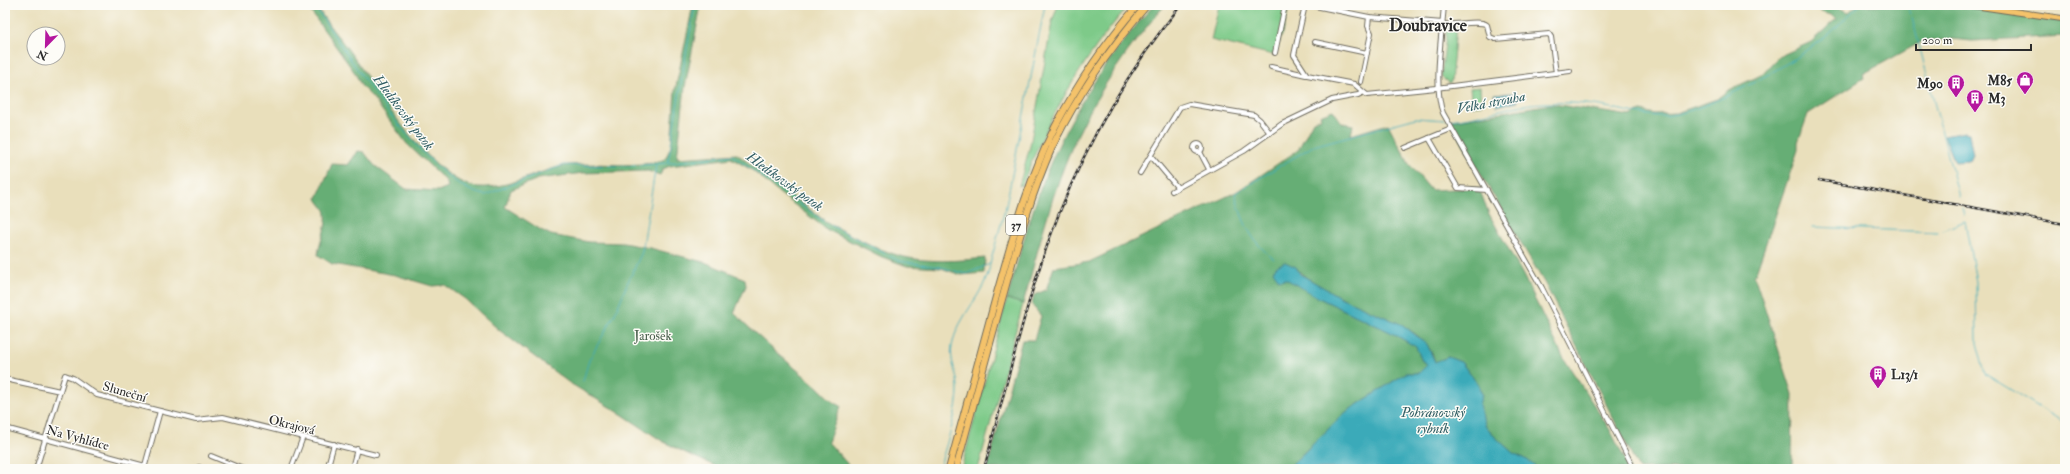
<svg xmlns="http://www.w3.org/2000/svg" width="2070" height="474" font-family="'IM FELL Double Pica',serif">
	<style>
		.green { fill: #7eca89; stroke: #547a5a }
		.forest { fill: #66ae75; stroke: #486c50 }
		.water { fill: #3baab9; stroke: #336a72 }
		.lines { fill: none; stroke-linecap: round; stroke-linejoin: round }
		.stream { stroke: #3baab9; stroke-width: 1 }
		.minor-casing { stroke: #6e6a5d; stroke-width: 6 }
		.major-casing { stroke: #6e6a5d; stroke-width: 7 }
		.highway-casing { stroke: #6e6a5d; stroke-width: 8 }
		.minor { stroke: #fff; stroke-width: 4 }
		.major { stroke: #f4c26a; stroke-width: 5 }
		.highway { stroke: #f4c26a; stroke-width: 6 }
		.rail-casing { stroke: #2b2b2b; stroke-width: 2.5 }
		.rail { stroke: #fdfcf7; stroke-width: 1; stroke-dasharray: 3; stroke-linecap: butt }
		.labels { text-anchor: middle; stroke-width: 3; stroke-linejoin: round; paint-order: stroke }
		.shield { fill: #fdfcf7; stroke: #6a6a68; stroke-width: 1 }
		.shield-label { font-size: 12px; font-weight: bold; fill: #2b2b2b }
		.poi-label { font-size: 13px; font-weight: bold; fill: #2b2b2b; stroke: #fdfcf7; text-anchor: end }
		.park-label { font-size: 13px; fill: #445b47; stroke: #fdfcf7 }
		.street-label { font-size: 13px; fill: #2b2b2b; stroke: #fdfcf7 }
		.water-label { font-size: 14px; font-style: italic; fill: #315e64; stroke: #fdfcf7 }
		.district-label { font-size: 17px; font-weight: bold; fill: #2b2b2b; stroke: #fdfcf7 }
	</style>
	<rect width="100%" height="100%" fill="#fdfcf7"/>
	<filter id="ink" filterUnits="userSpaceOnUse"><feTurbulence type="fractalNoise" baseFrequency=".025" numOctaves="2"/><feDisplacementMap in="SourceGraphic" scale="8" xChannelSelector="R" yChannelSelector="G"/><feConvolveMatrix kernelMatrix="1 2 1 2 8 2 1 2 1" color-interpolation-filters="sRGB"/></filter>
	<filter id="wash" filterUnits="userSpaceOnUse"><feTurbulence type="fractalNoise" baseFrequency=".012" numOctaves="4" result="noise"/><feDisplacementMap in="SourceGraphic" scale="16" xChannelSelector="R" yChannelSelector="G"/><feGaussianBlur stdDeviation="0.9" result="paint"/><feColorMatrix in="noise" values="0 0 0 0 0 0 0 0 0 0 0 0 0 0 0 0 0 1.4 0 .05"/><feComposite in="paint" operator="in"/></filter>
	<g filter="url(#wash)">
		<rect width="100%" height="100%" fill="#e9dfbb"/>
		<g class="green">
			<path d="M1058,5h71c-47,54 -81,114 -107,180l-3,1 11,-40 22,-124z"/>
			<path d="M1219,5h47l22,5 -5,23 -10,22 -62,-15z"/>
			<path d="M1447,27h9l-5,55 -2,1 -8,-6z"/>
			<path d="M1480,87l1,18 -9,1 -2,-18z"/>
			<path d="M1007,299l16,5 -45,165h-17z"/>
		</g>
		<g class="forest">
			<path d="M306,5h10c8,14 18,27 28,39 26,34 88,140 134,143 33,2 59,-17 91,-22 26,-3 74,4 96,-6l6,-12 4,-56 18,-86h8l-16,82 -8,71 60,-4 88,67c23,13 49,27 75,35 26,7 59,5 85,2l-1,15 -23,2 -20,-7 -34,-2 -25,-9 -56,-28 -52,-40 -22,-19 -21,-12 -61,8 -7,3 -3,6 -12,-4 -65,2 -45,6 -27,11 -6,17 36,23 10,5 38,7 34,1 27,5 57,15 38,16 1,7 -12,27c25,25 52,48 79,70 11,9 15,17 28,23l-13,36 24,27h-130l-30,-13 -30,-15 -39,-26 -55,-33 -69,-52 -34,-31 -20,-14 -13,1 -37,-11 -63,-11 -14,-9c1,-13 10,-28 8,-41 0,-6 -7,-10 -9,-16l15,-34 16,1 10,-14 6,1 10,13 32,24 32,2 10,-4 -2,-6 -39,-37 -34,-46 -11,-11 -7,-14z"/>
			<path d="M1154,5h11c-35,40 -65,83 -88,131 -25,53 -38,112 -54,168l-16,-5c12,-42 23,-84 39,-125 25,-62 63,-120 108,-169z"/>
			<path d="M1820,5h10l19,7 8,-7h94l114,17v14l-93,5 -21,-2 -30,3 -58,32 1,4 -56,36 -10,28v8l-42,122 -3,4 2,2 38,116 -1,75h-153l-94,-185 -95,-163 102,-17 78,12 11,-5 14,3 21,-1 41,-14 10,-8 34,-16 17,-18 33,-15 25,-23 -3,-3 -12,-4z"/>
			<path d="M1333,110l9,13 11,2 -2,10 37,-11 21,40 22,26 48,-2 10,26 34,61 40,82 47,73 20,39h-92l-12,-10 -13,-6 -21,-19 -6,-7 -7,-23 3,-10 -5,-11 -16,-21 -13,-5 -13,5c-7,-30 -43,-41 -68,-53 -17,-7 -34,-15 -50,-25 -8,-5 -16,-9 -21,-17l-10,11 35,21 72,34 24,14 5,14 3,1 3,3 -9,8h-13l-60,39 -59,57h-300l35,-129h12l7,-24 -9,-11 2,-10 12,-5 8,-23 35,-5 147,-70 62,-42 15,-29 8,-3 -1,-3z"/>
		</g>
		<g class="water">
			<path d="M1516,93l2,8 -21,5 -3,-12z"/>
			<path d="M1964,132l5,1 4,22 -3,6 -15,1 -11,-26z"/>
			<path d="M1285,262l11,5 4,7 40,23 63,28 24,19 8,18 13,-5 13,5 16,21 5,11 -3,11 7,22 6,7 21,19 13,6 12,10h-251l59,-57 60,-39h13l8,-8 -2,-3 -3,-1 -6,-14 -24,-14 -71,-34 -35,-20 -7,1 -6,-9 4,-5z"/>
		</g>
		<g class="lines">
			<g class="stream">
				<path d="M314,5c31,46 116,182 171,190l78,-30 67,1 38,-3 64,-8 93,67 74,39 41,6 26,7 24,-10 16,-58 39,-201"/>
				<path d="M1907,5l4,9"/>
				<path d="M1912,18l47,179"/>
				<path d="M1448,120c33,-2 65,-17 98,-17 16,-1 33,0 48,2 22,3 44,10 66,11 41,1 137,-55 169,-82 11,-10 20,-20 31,-29"/>
				<path d="M668,162l16,-97 11,-60"/>
				<path d="M1962,208l2,7"/>
				<path d="M1813,227l125,5"/>
				<path d="M1943,230l22,-9 11,61 1,61 8,31 80,49"/>
				<path d="M1274,259c-23,-17 -32,-38 -39,-66l78,-47 103,-28 29,2"/>
				<path d="M583,381l6,-21 26,-46 12,-30 15,-32 14,-87"/>
				<path d="M939,469c6,-20 20,-61 19,-81 0,-14 -9,-27 -6,-42 5,-30 33,-51 38,-80"/>
			</g>
		</g>
	</g>
	<g filter="url(#ink)">
		<g class="lines">
			<g class="minor-casing">
				<g id="minor">
					<path d="M1305,5l-11,50 13,20 47,9 13,11 69,-7 134,-17"/>
					<path d="M1310,5l59,12 74,6"/>
					<path d="M1444,5c-2,29 -11,83 -1,108l99,175 92,181"/>
					<path d="M1443,24c11,2 37,-5 44,1l3,12 5,2 54,-5 2,3 5,36"/>
					<path d="M1315,42l52,11"/>
					<path d="M1275,53l10,-48"/>
					<path d="M1271,67l35,8"/>
					<path d="M1361,82l10,-49 -3,-7 1,-9"/>
					<path d="M1429,138l29,50 29,2"/>
					<circle cx="1198" cy="148" r="4"/>
					<path d="M1405,148l46,-19"/>
					<path d="M1200,152l9,17"/>
					<path d="M1151,156l26,31"/>
					<path d="M1140,173l40,-66 9,-3 65,11 6,5 10,13"/>
					<path d="M1172,191l72,-40 38,-27 50,-24 26,-5 4,-2"/>
					<path d="M5,379l55,12"/>
					<path d="M5,428l140,38"/>
					<path d="M211,456l32,13"/>
					<path d="M352,468l5,-19"/>
					<path d="M36,469l29,-94 8,3 24,17 63,16 36,9 27,-3 153,38"/>
					<path d="M144,469l16,-58"/>
					<path d="M199,469v-2"/>
					<path d="M291,469l12,-32"/>
					<path d="M327,469l7,-25"/>
				</g>
			</g>
			<g class="major-casing">
				<path id="major" d="M1970,5l95,14"/>
			</g>
			<g class="highway-casing">
				<g id="highway">
					<path d="M949,469c16,-59 32,-117 48,-176 16,-56 31,-113 58,-166 23,-44 51,-85 83,-122"/>
					<path d="M956,469c15,-55 30,-111 45,-166 15,-54 29,-107 52,-158 25,-51 57,-97 94,-140"/>
				</g>
			</g>
			<use href="#minor" class="minor"/>
			<use href="#major" class="major"/>
			<use href="#highway" class="highway"/>
			<g class="rail-casing">
				<g id="rail">
					<path d="M1819,180l246,44"/>
					<path d="M984,469c23,-84 42,-171 74,-253 30,-76 71,-147 123,-211"/>
				</g>
			</g>
			<use href="#rail" class="rail"/>
		</g>
	</g>
	<defs>
		<g id="shop-pin" transform="scale(0.9)"><path d="M0 17L-7.5 6A9.5 9.5 0 1 1 7.5 6Z" fill="#b5179e" stroke="#fdfcf7"/><path d="M-5-2.5h2.3a2.7 3.5 0 0 1 5.4 0H5L5.5 6h-11ZM-1.5-2.5h3a1.5 2.3 0 0 0-3 0Z" fill="#fff"/></g>
		<g id="building-pin" transform="scale(0.9)"><path d="M0 17L-7.5 6A9.5 9.5 0 1 1 7.5 6Z" fill="#b5179e" stroke="#fdfcf7"/><path d="M-4-6H4V6H1V3H-1V6H-4ZM-2.5-4.3h1.7v1.8h-1.7ZM.8-4.3h1.7v1.8H.8ZM-2.5-1h1.7V.8h-1.7ZM.8-1h1.7V.8H.8Z" fill="#fff"/></g>
	</defs>
	<g fill-rule="evenodd">
		<use href="#shop-pin" x="2025" y="80"/>
		<use href="#building-pin" x="1956" y="83"/>
		<use href="#building-pin" x="1975" y="98"/>
		<use href="#building-pin" x="1878" y="374"/>
	</g>
	<g class="labels">
		<rect class="shield" x="1006" y="215" width="20" height="20" rx="3"/>
		<g class="shield-label">
			<text x="1016" y="229">37</text>
		</g>
		<g class="poi-label">
			<text x="2012" y="85">M85</text>
			<text x="1943" y="88">M90</text>
			<text x="1988" y="103" text-anchor="start">M3</text>
			<text x="1891" y="379" text-anchor="start">L13/1</text>
		</g>
		<g class="park-label">
			<text x="653" y="340">Jarošek</text>
		</g>
		<g class="street-label">
			<text transform="translate(125 391) rotate(16)" y="5">Sluneční</text>
			<text transform="translate(292 424) rotate(14)" y="5">Okrajová</text>
			<text transform="translate(78 437) rotate(15)" y="5">Na Vyhlídce</text>
		</g>
		<g class="water-label">
			<text transform="translate(1491 102) rotate(-11)" y="5">Velká strouha</text>
			<text transform="translate(404 112) rotate(53)" y="5">Hledíkovský potok</text>
			<text transform="translate(785 181) rotate(36)" y="5">Hledíkovský potok</text>
			<text x="1433" y="417">Pohránovský<tspan x="1433" dy="16">rybník</tspan></text>
		</g>
		<g class="district-label">
			<text x="1428" y="31">Doubravice</text>
		</g>
	</g>
	<rect width="2070" height="474" fill="none" stroke="#fdfcf7" stroke-width="20"/>
	<g transform="translate(46 46) rotate(203)"><circle r="19" fill="#fdfcf7" stroke="#a9a8a5"/>
	<path d="M0-3L7 15L0 10L-7 15Z" fill="#b5179e"/>
	<text y="-6" font-size="11" font-weight="bold" text-anchor="middle" fill="#2b2b2b">N</text>
	</g>
	<path d="M1916 44v6h115v-6" fill="none" stroke="#2b2b2b" stroke-width="2"/>
	<text x="1922" y="44" font-size="12" fill="#2b2b2b" stroke="#fdfcf7" stroke-width="3" paint-order="stroke">200 m</text>
</svg>
